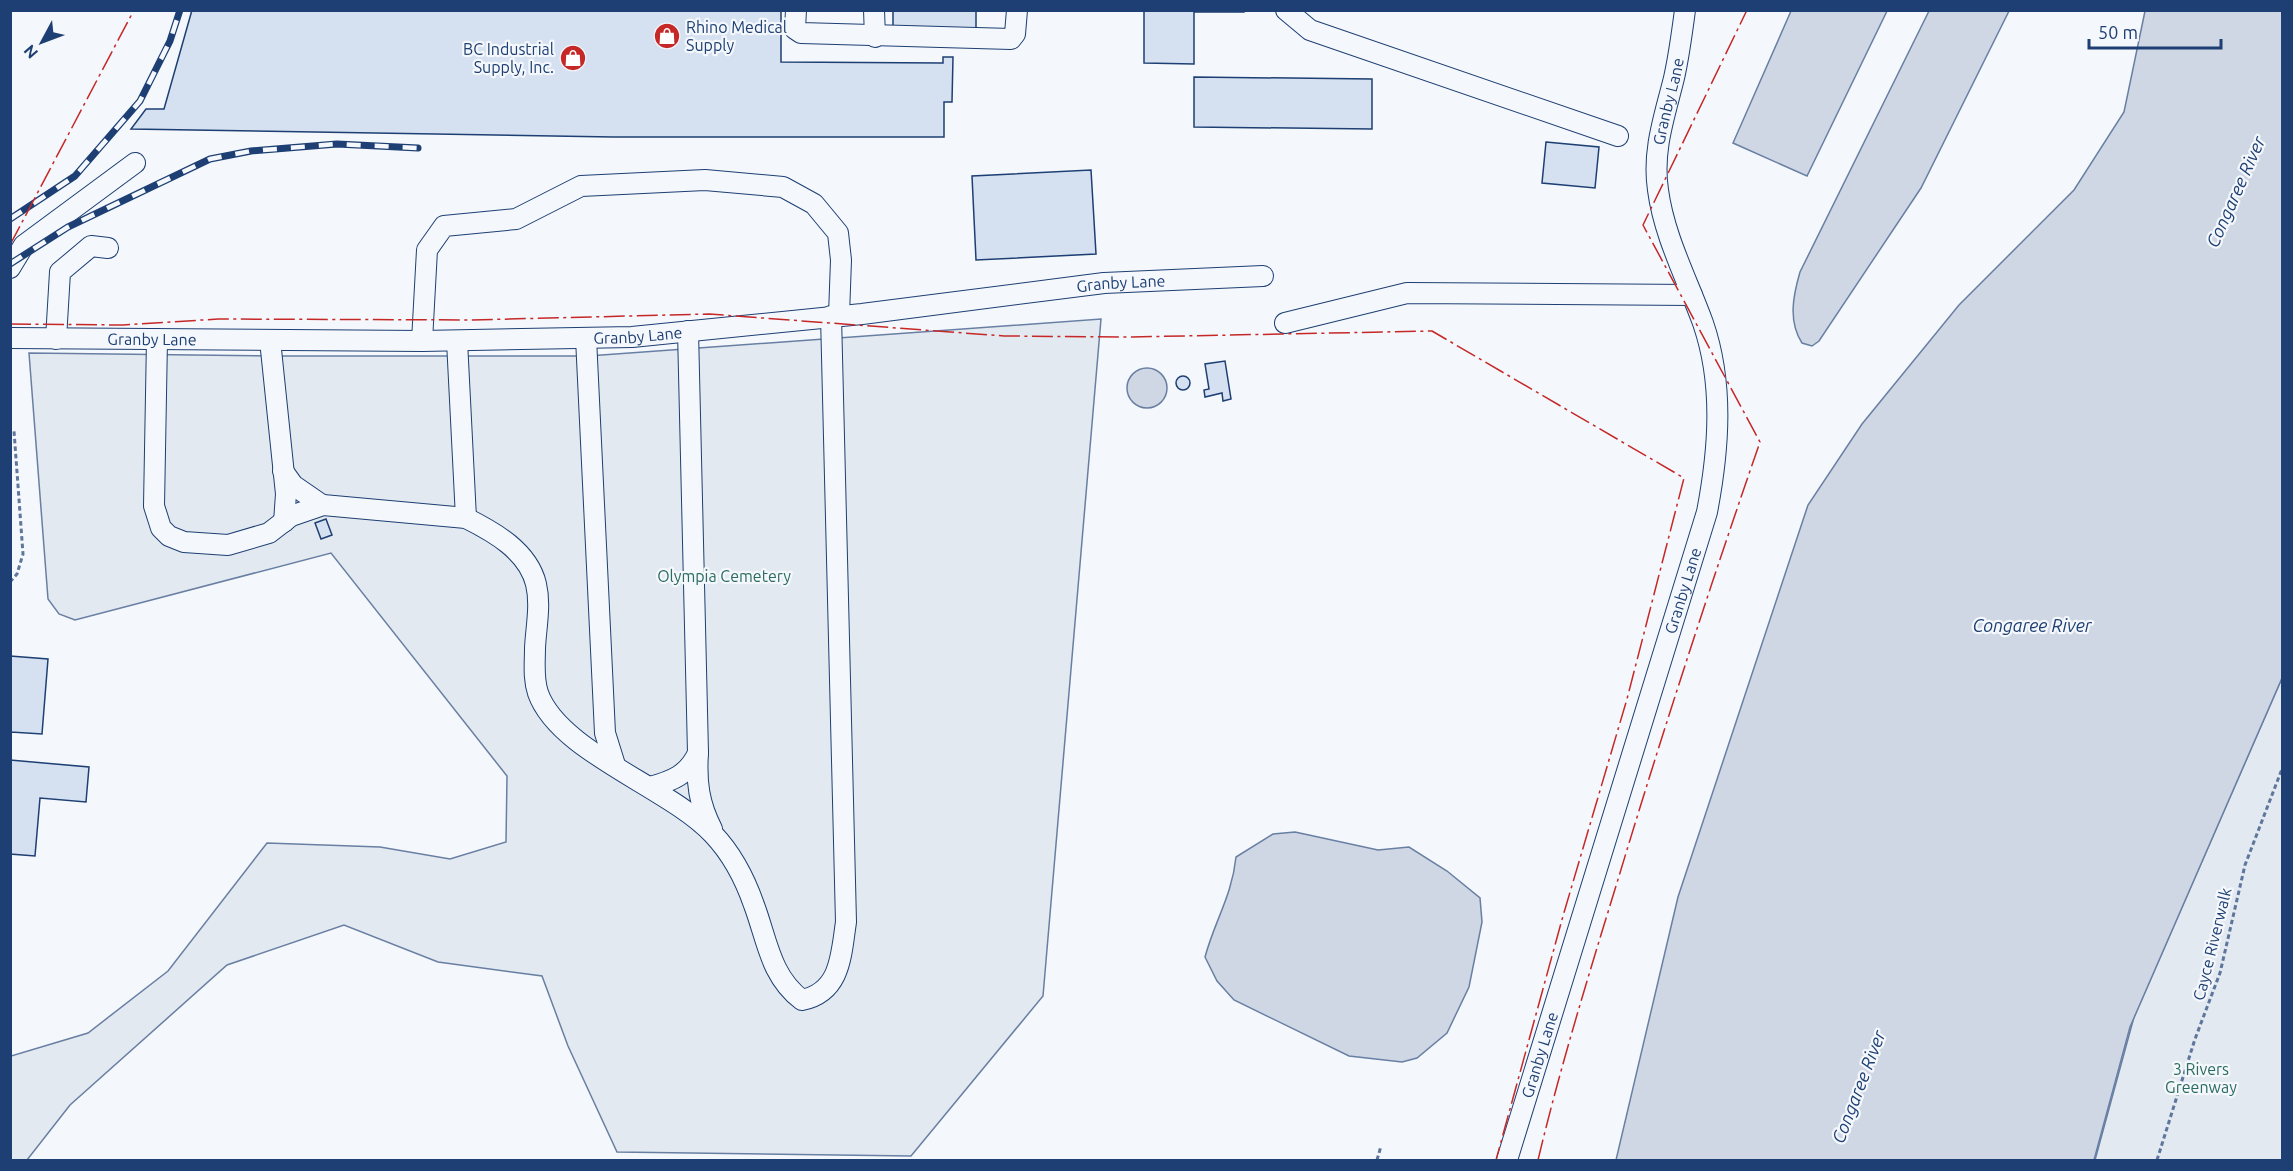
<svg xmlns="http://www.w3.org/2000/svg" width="2293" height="1171" font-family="Ubuntu,sans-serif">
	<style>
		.green { fill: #e3e9f0; stroke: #687fa3; stroke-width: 1.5 }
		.water { fill: #cfd7e4; stroke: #687fa3; stroke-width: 1.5 }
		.building { fill: #d5e0f0; stroke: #1d3f73; stroke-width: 1.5 }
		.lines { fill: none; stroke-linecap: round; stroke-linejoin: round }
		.minor-casing { stroke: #1d3f73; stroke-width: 22 }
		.path { stroke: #5e769c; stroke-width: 3; stroke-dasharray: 4.5 3; stroke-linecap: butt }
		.minor { stroke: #f4f7fb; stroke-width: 20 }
		.rail-casing { stroke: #1d3f73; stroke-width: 7 }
		.rail { stroke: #f4f7fb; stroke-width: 4.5; stroke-dasharray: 14; stroke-linecap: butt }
		.power { stroke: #c62828; stroke-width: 1.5; stroke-dasharray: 21 4.5 3 4.5; stroke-linecap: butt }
		.labels { text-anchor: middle; stroke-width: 4.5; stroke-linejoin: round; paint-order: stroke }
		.poi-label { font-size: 16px; fill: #1d3f73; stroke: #f4f7fb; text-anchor: start }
		.street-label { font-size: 16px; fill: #1d3f73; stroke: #f4f7fb }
		.park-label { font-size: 16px; fill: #2c6c60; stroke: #f4f7fb }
		.water-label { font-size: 18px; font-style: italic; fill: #1d3f73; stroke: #f4f7fb }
	</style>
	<rect width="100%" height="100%" fill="#f4f7fb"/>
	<g class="green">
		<path d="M1101,319l-58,677 -132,160 -294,-4 -49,-106 -26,-70 -104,-14 -94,-37 -117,40 -157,140 -43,55h-16v-104l77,-23 80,-62 99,-128 113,4 70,12 56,-17 1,-66 -176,-223 -256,67 -16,-6 -11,-15 -19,-246 246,3h313z"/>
		<path d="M2282,678v482h-187l39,-143z"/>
	</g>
	<g class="water">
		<path d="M1791,11h96l-80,165 -74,-33z"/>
		<path d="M1929,11h80l-88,177 -102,153 -7,5 -10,-3c-14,-22 -9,-47 -2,-71z"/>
		<path d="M2145,11h137v667l-152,349 -36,133h-478l62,-263 130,-392 54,-81 97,-119 115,-115 50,-78z"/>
		<circle cx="1147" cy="388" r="20"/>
		<path d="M1295,832l83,18 31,-3 38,24 33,27 2,24 -13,65 -22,46 -30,25 -15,4 -53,-6 -115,-56 -17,-19 -12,-24c10,-37 27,-61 31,-100l37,-23z"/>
	</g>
	<g class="building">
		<path d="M192,10h589v52l162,1v-6h10l-1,45h-8v35h-331l-482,-8 15,-20h18z"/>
		<rect x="893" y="10" width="83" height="18"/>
		<path d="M1144,10h100v2h-50v52l-50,-1z"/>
		<path d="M1194,77l178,2v50l-178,-2z"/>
		<path d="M1546,142l53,5 -4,41 -53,-5z"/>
		<path d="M1091,170l5,84 -120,6 -4,-84z"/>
		<path d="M1225,361l6,38 -8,2 -1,-8 -17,4 -1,-7 5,-1 -4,-25z"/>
		<circle cx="1183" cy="383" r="7"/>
		<path d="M326,519l6,16 -11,4 -6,-16z"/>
		<path d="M10,656l38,3 -6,75 -31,-2 -1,12z"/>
		<path d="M10,760l79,7 -3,35 -46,-4 -5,58 -25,-2z"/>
	</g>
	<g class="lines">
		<g class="minor-casing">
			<g id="minor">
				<path d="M796,10l-1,19 6,4 210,6 4,-5 2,-24"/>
				<path d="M874,10l1,27"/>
				<path d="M1286,10l24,20 308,106"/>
				<path d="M10,268l14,-23 111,-82"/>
				<path d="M1285,323l122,-30 285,2"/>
				<path d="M688,331l10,422c-2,29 1,51 14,76"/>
				<path id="s1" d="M10,338l412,3 210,-4 230,-23 242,-31 159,-7"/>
				<path d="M586,338l19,395 10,32"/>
				<path d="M56,339l4,-67 31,-26 17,2"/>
				<path d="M157,339l-3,167 7,22 8,8 15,6 44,3 41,-12 22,-17 32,-11 143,13c28,14 62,33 70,66 5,21 0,43 -1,64 0,15 -2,30 3,45 21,59 131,94 175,141 19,20 32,45 41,71 13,34 16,71 48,95 39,-8 39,-45 44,-78l-15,-606"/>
				<path d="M270,340l16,154 -2,28"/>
				<path d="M422,341l5,-91 17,-24 72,-7 65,-33 124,-6 78,7 31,17 24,29 3,27 -2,55"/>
				<path d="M457,341l9,177"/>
				<path d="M283,471l10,14 29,20"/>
				<path d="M650,787c22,-6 38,-12 48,-34"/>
				<path id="s2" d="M1507,1160l200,-648c12,-63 17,-128 -4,-189 -16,-44 -39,-87 -45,-133 -6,-40 7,-75 16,-112 5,-22 8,-45 11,-68"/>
			</g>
		</g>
		<g class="path">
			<path d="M10,582l7,-8 6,-20 -9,-123"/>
			<path d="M1377,1160l4,-14"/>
			<path d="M2157,1160l38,-121 25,-66 25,-108 37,-96"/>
		</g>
		<use href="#minor" class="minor"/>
		<g class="rail-casing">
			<g id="rail">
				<path d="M10,219l65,-43 65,-75 30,-60 10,-31"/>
				<path d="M10,264l58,-37 142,-68 41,-8 86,-7 81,4"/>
			</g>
		</g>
		<use href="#rail" class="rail"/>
		<g class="power">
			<path d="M10,245l124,-235"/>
			<path d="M10,324l113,1 95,-6 253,1 238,-6 295,22 128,1 300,-6 252,147 -57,221 -64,217 -67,244"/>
			<path d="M1538,1160c22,-92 50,-183 78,-274 45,-149 93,-297 144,-444l-117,-217 104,-215"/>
		</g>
	</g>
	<defs>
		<g id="shop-disc" transform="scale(1.35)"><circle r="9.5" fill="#c62828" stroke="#f4f7fb"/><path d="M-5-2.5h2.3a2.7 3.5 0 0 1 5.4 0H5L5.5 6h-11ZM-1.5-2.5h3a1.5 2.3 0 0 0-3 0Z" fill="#fff"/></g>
	</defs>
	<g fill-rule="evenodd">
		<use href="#shop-disc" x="667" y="36"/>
		<use href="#shop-disc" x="573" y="58"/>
	</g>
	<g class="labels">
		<g class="poi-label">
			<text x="686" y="33">Rhino Medical<tspan x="686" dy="18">Supply</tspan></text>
			<text x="554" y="55" text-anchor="end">BC Industrial<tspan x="554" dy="18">Supply, Inc.</tspan></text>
		</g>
		<g class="street-label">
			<text dy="6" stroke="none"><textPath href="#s2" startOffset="1100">Granby Lane</textPath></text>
			<text dy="6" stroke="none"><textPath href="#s1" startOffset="1114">Granby Lane</textPath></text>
			<text dy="6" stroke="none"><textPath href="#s1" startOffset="628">Granby Lane</textPath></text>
			<text dy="6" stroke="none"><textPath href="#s1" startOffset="142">Granby Lane</textPath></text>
			<text dy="6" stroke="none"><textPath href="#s2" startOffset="596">Granby Lane</textPath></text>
			<text transform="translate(2212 944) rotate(-76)" y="6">Cayce Riverwalk</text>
			<text dy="6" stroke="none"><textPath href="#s2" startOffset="110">Granby Lane</textPath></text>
		</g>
		<g class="park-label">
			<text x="724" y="582">Olympia Cemetery</text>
			<text x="2201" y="1075">3 Rivers<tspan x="2201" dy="18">Greenway</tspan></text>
		</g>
		<g class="water-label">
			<text transform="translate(2236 192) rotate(-66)" y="6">Congaree River</text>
			<text x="2032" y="632">Congaree River</text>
			<text transform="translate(1859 1087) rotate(-69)" y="6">Congaree River</text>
		</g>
	</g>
	<rect width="2293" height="1171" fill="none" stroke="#1d3f73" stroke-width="24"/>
	<g transform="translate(42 42) rotate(229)" stroke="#f4f7fb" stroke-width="4.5" paint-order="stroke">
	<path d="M0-4.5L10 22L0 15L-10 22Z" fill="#1d3f73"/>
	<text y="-9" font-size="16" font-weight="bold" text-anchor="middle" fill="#1d3f73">N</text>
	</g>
	<path d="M2089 39v9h132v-9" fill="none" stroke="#1d3f73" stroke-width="3"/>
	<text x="2098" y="39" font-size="18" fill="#1d3f73" stroke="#f4f7fb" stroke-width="4.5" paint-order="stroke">50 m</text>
</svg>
